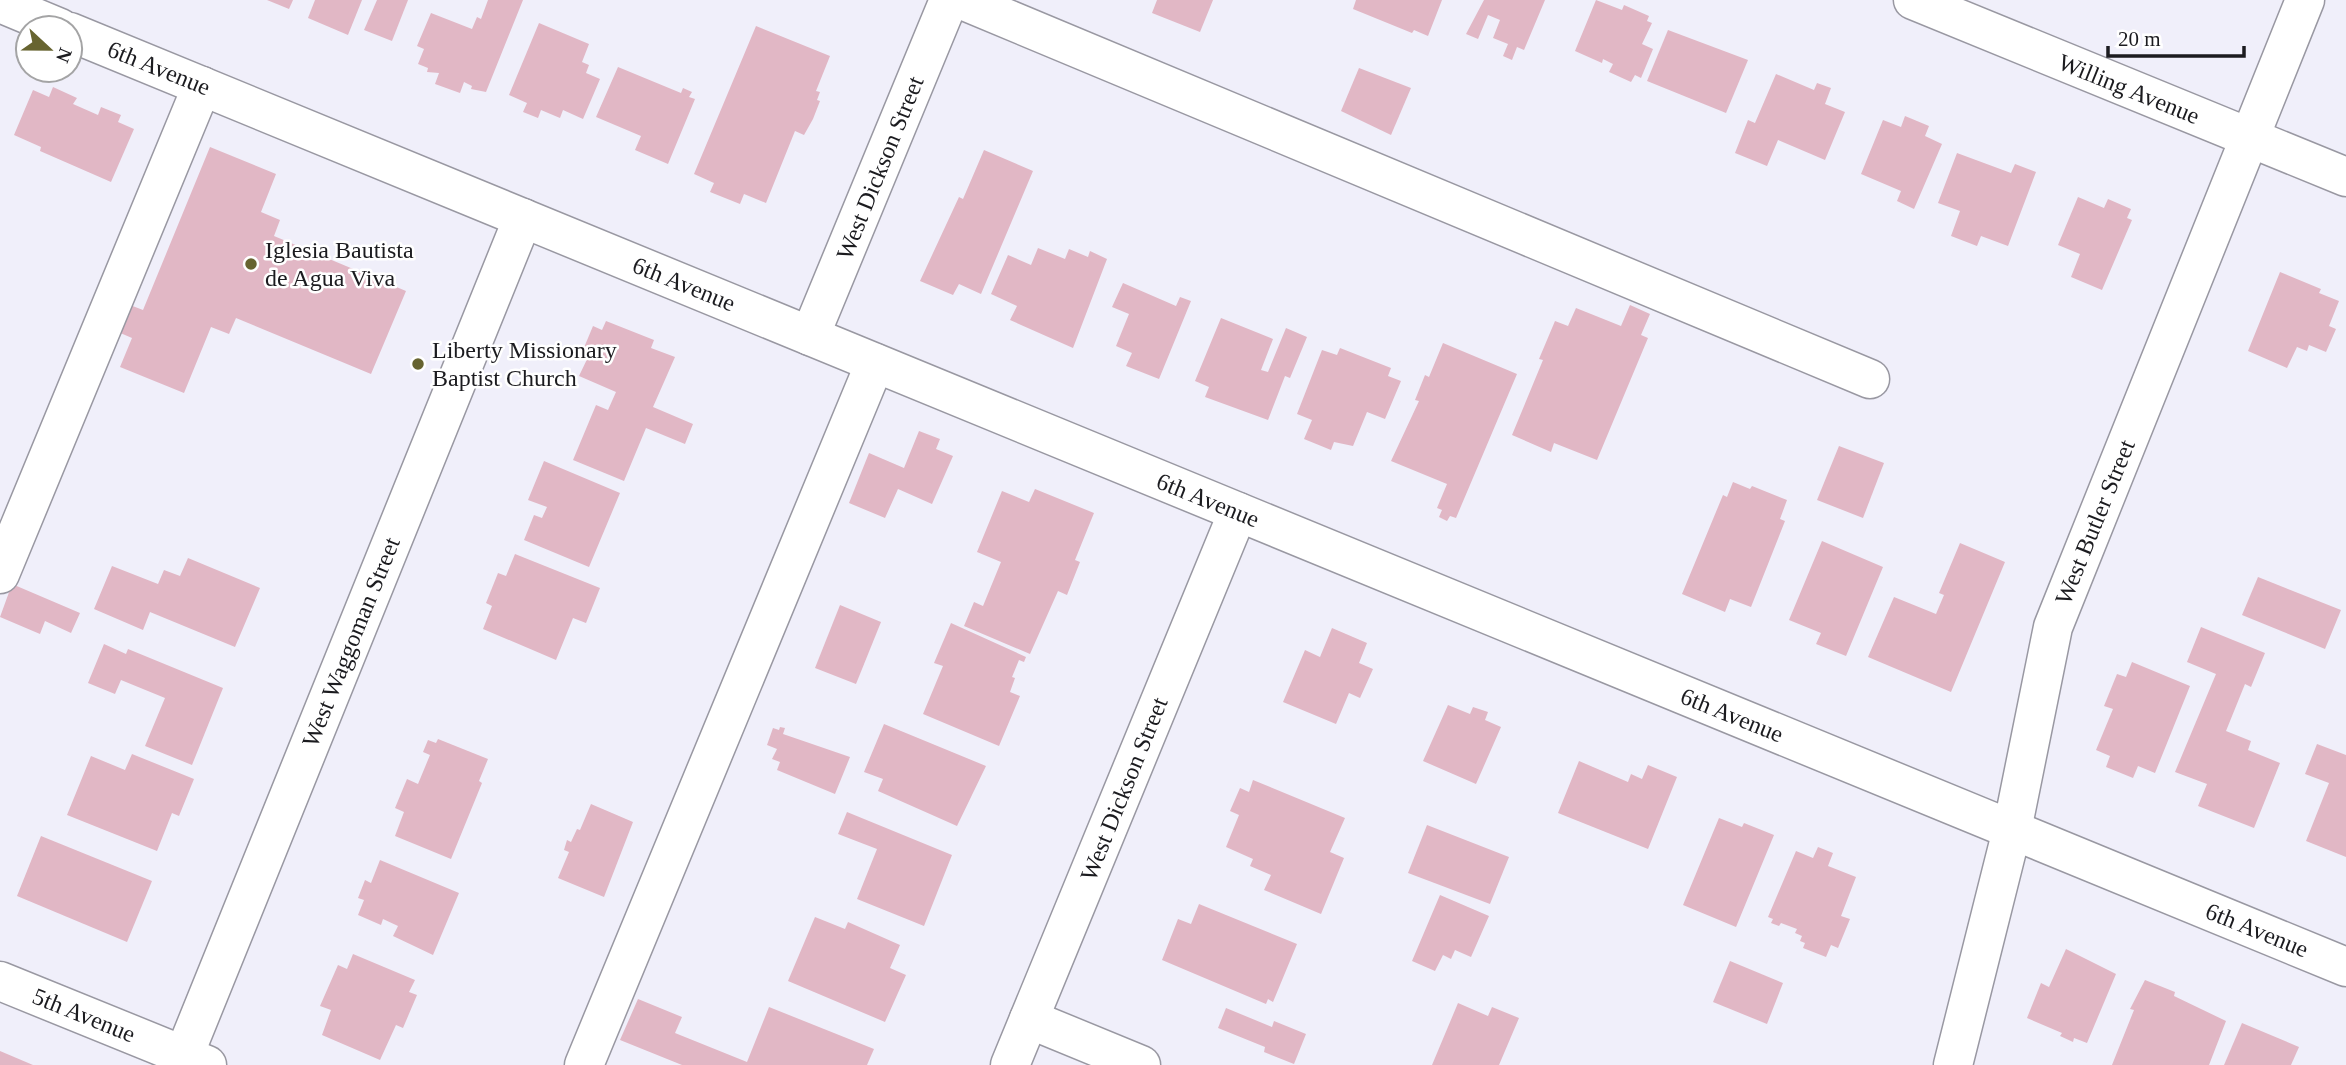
<svg xmlns="http://www.w3.org/2000/svg" width="2346" height="1065" font-family="Georgia,serif">
	<style>
		.building { fill: #e1b7c5 }
		.lines { fill: none; stroke-linecap: round; stroke-linejoin: round }
		.minor-casing { stroke: #9998a2; stroke-width: 41 }
		.minor { stroke: #fff; stroke-width: 38 }
		.poi-dot { fill: #676430; stroke: #fff; stroke-width: 2.5 }
		.labels { text-anchor: middle; stroke-width: 5; stroke-linejoin: round; paint-order: stroke }
		.street-label { font-size: 24px; fill: #1b1b1f; stroke: #fff }
		.poi-label { font-size: 24px; fill: #1b1b1f; stroke: #fff; text-anchor: start }
	</style>
	<rect width="100%" height="100%" fill="#f0effa"/>
	<g class="building">
		<path d="M267,0h26l-4,9z"/>
		<path d="M315,0h47l-14,35 -40,-17z"/>
		<path d="M377,0h31l-16,41 -28,-11z"/>
		<path d="M488,0h35l-37,92 -15,-3 1,-3 -8,-4 -4,11 -25,-9 4,-11 -12,-1 1,-4 -10,-4 6,-15 -7,-3 14,-33 41,16 5,-12 4,2z"/>
		<path d="M1157,0h56l-13,32 -48,-19z"/>
		<path d="M1356,0h86l-14,36 -14,-6 -2,3 -59,-24z"/>
		<path d="M1484,0h61l-21,50 -7,-3 -5,13 -9,-4 5,-12 -15,-6 7,-18 -12,-5 -10,24 -12,-5z"/>
		<path d="M1596,0l26,10 2,-5 25,11 -2,5 5,2 -10,21 11,5 -12,29 -6,-3 -4,7 -22,-10 4,-8 -10,-5 -1,4 -27,-12z"/>
		<path d="M539,23l50,21 -7,18 7,3 -3,8 14,6 -17,40 -20,-9 -3,8 -19,-8 -3,8 -15,-6 4,-9 -18,-8z"/>
		<path d="M756,26l74,30 -14,35 4,1 -3,8 3,1 -7,18 -9,16 -9,-4 -29,72 -22,-9 -4,10 -30,-12 4,-9 -20,-9z"/>
		<path d="M1668,30l80,30 -22,53 -79,-32z"/>
		<path d="M618,67l63,26 2,-5 9,4 -3,5 6,2 -27,65 -33,-14 6,-14 -45,-19z"/>
		<path d="M1359,68l52,20 -20,47 -50,-24z"/>
		<path d="M1776,74l38,16 3,-7 14,5 -6,16 20,8 -20,48 -47,-20 -11,26 -32,-13 13,-33 7,3z"/>
		<path d="M53,87l24,11 -4,6 25,11 3,-8 20,8 -3,7 16,7 -23,53 -71,-31 1,-4 -27,-12 19,-45 16,7z"/>
		<path d="M1905,116l24,10 -4,10 17,8 -28,65 -17,-8 4,-10 -40,-17 22,-54 18,7z"/>
		<path d="M210,147l66,27 -15,38 19,8 -6,16 132,55 -35,83 -135,-56 -7,16 -18,-7 -27,66 -64,-26 12,-29 -14,-6 12,-27 13,5z"/>
		<path d="M984,150l49,21 -52,123 -22,-10 -6,11 -33,-14 39,-84 4,2z"/>
		<path d="M1957,153l54,20 4,-9 21,8 -28,74 -27,-10 -4,10 -26,-10 9,-25 -22,-8z"/>
		<path d="M2078,197l26,11 4,-9 23,10 -4,9 5,2 -30,70 -31,-13 9,-23 -22,-9z"/>
		<path d="M1038,248l27,11 4,-10 19,8 2,-6 17,8 -34,89 -63,-28 7,-14 -26,-12 17,-39 23,10z"/>
		<path d="M2280,272l41,17 -2,4 20,8 -10,25 7,3 -10,23 -17,-7 -2,6 -10,-4 -10,21 -39,-17z"/>
		<path d="M1123,283l53,23 4,-9 11,4 -32,78 -33,-13 6,-13 -16,-7 13,-32 -17,-7z"/>
		<path d="M1630,305l20,9 -9,21 7,3 -51,122 -43,-17 -3,9 -39,-17 31,-75 -4,-1 16,-38 13,5 8,-18 45,18z"/>
		<path d="M1221,318l52,21 -12,31 7,2 18,-44 21,9 -17,41 -5,-2 -17,44 -63,-23 4,-10 -14,-6z"/>
		<path d="M606,321l48,19 -3,8 24,9 -22,50 40,17 -8,20 -39,-16 -22,53 -51,-21 23,-55 12,5 8,-18 -37,-16 11,-23 -7,-3 10,-24 9,4z"/>
		<path d="M1443,343l74,31 -61,144 -6,-2 -3,5 -8,-4 3,-7 -5,-2 10,-24 -56,-23 28,-60 -4,-1 10,-25 4,2z"/>
		<path d="M1340,348l51,20 -3,8 13,5 -16,38 -18,-7 -14,34 -19,-4 -3,8 -27,-11 8,-19 -15,-6 25,-64 15,5z"/>
		<path d="M919,431l21,8 -4,10 17,7 -21,48 -34,-15 -13,29 -36,-15 20,-50 35,15z"/>
		<path d="M1839,446l45,17 -21,55 -46,-18z"/>
		<path d="M544,461l76,32 -31,74 -65,-27 10,-25 8,3 5,-11 -19,-7z"/>
		<path d="M1733,482l17,7 2,-3 35,14 -7,19 5,2 -34,86 -21,-8 -5,13 -43,-18 41,-99 4,2z"/>
		<path d="M1035,489l59,24 -19,47 5,2 -13,33 -9,-4 -28,63 -66,-28 10,-24 9,4 18,-44 -24,-10 25,-61 27,11z"/>
		<path d="M1822,541l61,26 -37,89 -30,-12 5,-11 -32,-13z"/>
		<path d="M1960,543l45,19 -54,130 -83,-35 26,-60 42,17 8,-19 -5,-2z"/>
		<path d="M515,554l85,34 -14,35 -13,-5 -17,42 -73,-31 9,-23 -6,-3 12,-30 8,3z"/>
		<path d="M188,558l72,30 -25,59 -85,-35 -7,18 -49,-21 18,-43 46,18 6,-14 16,6z"/>
		<path d="M2258,577l83,33 -16,39 -83,-34z"/>
		<path d="M12,584l68,29 -9,20 -26,-12 -5,13 -40,-17z"/>
		<path d="M840,605l41,17 -25,62 -41,-16z"/>
		<path d="M951,623l75,34 -2,5 -5,-2 -7,17 3,1 -5,14 10,4 -21,50 -76,-32 20,-48 -9,-3z"/>
		<path d="M2201,627l64,26 -14,34 -6,-3 -19,47 25,10 -3,9 32,13 -26,65 -56,-22 9,-22 -32,-12 41,-98 -29,-12z"/>
		<path d="M1332,628l35,15 -8,20 14,6 -13,29 -11,-5 -13,31 -53,-22 22,-52 15,7z"/>
		<path d="M104,644l22,10 2,-5 95,39 -31,77 -47,-19 20,-48 -44,-18 -6,14 -27,-11z"/>
		<path d="M2132,662l58,24 -35,87 -17,-7 -5,12 -27,-11 4,-11 -14,-6 17,-41 -9,-3 13,-32 9,3z"/>
		<path d="M1448,705l22,9 3,-7 15,5 -3,8 16,7 -25,57 -53,-23z"/>
		<path d="M884,724l102,42 -29,60 -79,-35 5,-12 -19,-7z"/>
		<path d="M780,727l5,1 -2,6 67,23 -15,37 -58,-24 3,-8 -8,-3 5,-10 -10,-4 6,-17 6,2z"/>
		<path d="M438,739l50,20 -9,22 3,2 -31,76 -56,-23 9,-24 -9,-4 12,-29 11,5 12,-29 -7,-3 5,-12 8,3z"/>
		<path d="M2317,744l29,11v102l-40,-16 23,-58 -24,-9z"/>
		<path d="M132,754l62,25 -15,37 -7,-3 -15,38 -90,-36 24,-59 34,14z"/>
		<path d="M1579,761l49,21 3,-8 11,5 6,-14 29,12 -29,72 -90,-36z"/>
		<path d="M1253,780l92,38 -15,34 14,6 -23,56 -57,-24 7,-15 -21,-9 3,-7 -27,-12 13,-32 -9,-4 10,-23 9,4z"/>
		<path d="M591,804l42,18 -29,75 -46,-19 11,-26 -5,-2 3,-10 4,2 6,-13 3,1z"/>
		<path d="M847,812l105,43 -28,71 -67,-27 20,-50 -39,-15z"/>
		<path d="M1719,818l23,9 2,-4 30,12 -38,92 -53,-22z"/>
		<path d="M1427,825l82,32 -19,47 -82,-31z"/>
		<path d="M41,836l111,45 -25,61 -110,-46z"/>
		<path d="M1818,847l15,6 -5,13 28,11 -15,39 9,3 -12,29 -7,-3 -5,12 -23,-9 2,-5 -5,-2 2,-5 -7,-3 2,-4 -16,-6 -2,3 -8,-3 2,-4 -5,-2 28,-66 17,7z"/>
		<path d="M380,860l79,33 -26,62 -40,-19 5,-10 -15,-7 -2,6 -23,-10 6,-15 -6,-2 7,-18 6,3z"/>
		<path d="M1440,895l49,21 -18,41 -16,-7 -4,9 -8,-4 -8,16 -23,-10z"/>
		<path d="M1199,904l98,40 -24,58 -5,-3 -2,5 -104,-44 16,-41 13,5z"/>
		<path d="M815,917l30,12 3,-7 52,23 -10,23 16,7 -21,47 -97,-41z"/>
		<path d="M2066,949l50,25 -29,69 -13,-5 -1,4 -13,-6 2,-3 -35,-15 14,-35 8,4z"/>
		<path d="M353,954l62,26 -6,12 8,3 -14,33 -7,-3 -16,35 -58,-25 9,-25 -11,-4 18,-41 9,4z"/>
		<path d="M1730,961l53,22 -16,41 -54,-22z"/>
		<path d="M2145,980l30,12 -1,4 52,25 -17,44h-97l22,-55 -4,-1z"/>
		<path d="M638,999l44,18 -7,16 72,29 22,-55 105,42 -7,16h-185l-62,-25z"/>
		<path d="M1458,1003l30,13 4,-9 27,11 -20,47h-67z"/>
		<path d="M1226,1008l46,19 2,-6 32,13 -12,30 -30,-12 1,-5 -47,-19z"/>
		<path d="M2242,1023l57,24 -8,18h-67z"/>
		<path d="M0,1051l33,14h-33z"/>
	</g>
	<g class="lines">
		<g class="minor-casing">
			<g id="minor">
				<path d="M962,0l908,379"/>
				<path d="M1913,0l433,177"/>
				<path d="M0,3l60,25"/>
				<path d="M70,32l2276,935"/>
				<path d="M810,336l139,-336"/>
				<path d="M0,574l202,-488"/>
				<path d="M0,981l207,84"/>
				<path d="M1029,1019l112,46"/>
				<path d="M180,1065l343,-847"/>
				<path d="M584,1065l291,-702"/>
				<path d="M1010,1065l228,-553"/>
				<path d="M1953,1065l59,-235 41,-203 252,-627"/>
			</g>
		</g>
		<use href="#minor" class="minor"/>
	</g>
	<g class="poi-dot">
		<circle cx="251" cy="264" r="7"/>
		<circle cx="418" cy="364" r="7"/>
	</g>
	<g class="labels">
		<g class="street-label">
			<text transform="translate(159 68) rotate(22)" y="8">6th Avenue</text>
			<text transform="translate(2129 89) rotate(22)" y="8">Willing Avenue</text>
			<text transform="translate(880 168) rotate(-68)" y="8">West Dickson Street</text>
			<text transform="translate(684 284) rotate(22)" y="8">6th Avenue</text>
			<text transform="translate(1208 500) rotate(22)" y="8">6th Avenue</text>
			<text transform="translate(2095 522) rotate(-68)" y="8">West Butler Street</text>
			<text transform="translate(351 642) rotate(-68)" y="8">West Waggoman Street</text>
			<text transform="translate(1732 715) rotate(22)" y="8">6th Avenue</text>
			<text transform="translate(1124 789) rotate(-68)" y="8">West Dickson Street</text>
			<text transform="translate(2257 930) rotate(22)" y="8">6th Avenue</text>
			<text transform="translate(84 1015) rotate(22)" y="8">5th Avenue</text>
		</g>
		<g class="poi-label">
			<text x="265" y="258">Iglesia Bautista<tspan x="265" dy="28">de Agua Viva</tspan></text>
			<text x="432" y="358">Liberty Missionary<tspan x="432" dy="28">Baptist Church</tspan></text>
		</g>
	</g>
	<g transform="translate(49 49) rotate(112)"><circle r="33" fill="#ffffff" stroke="#a4a4a5" stroke-width="2"/>
	<path d="M0-5L12 26L0 18L-12 26Z" fill="#676430"/>
	<text y="-10" font-size="19" font-weight="bold" text-anchor="middle" fill="#1b1b1f">N</text>
	</g>
	<path d="M2108 46v10h136v-10" fill="none" stroke="#1b1b1f" stroke-width="3.5"/>
	<text x="2118" y="46" font-size="21" fill="#1b1b1f" stroke="#ffffff" stroke-width="5" paint-order="stroke">20 m</text>
</svg>
